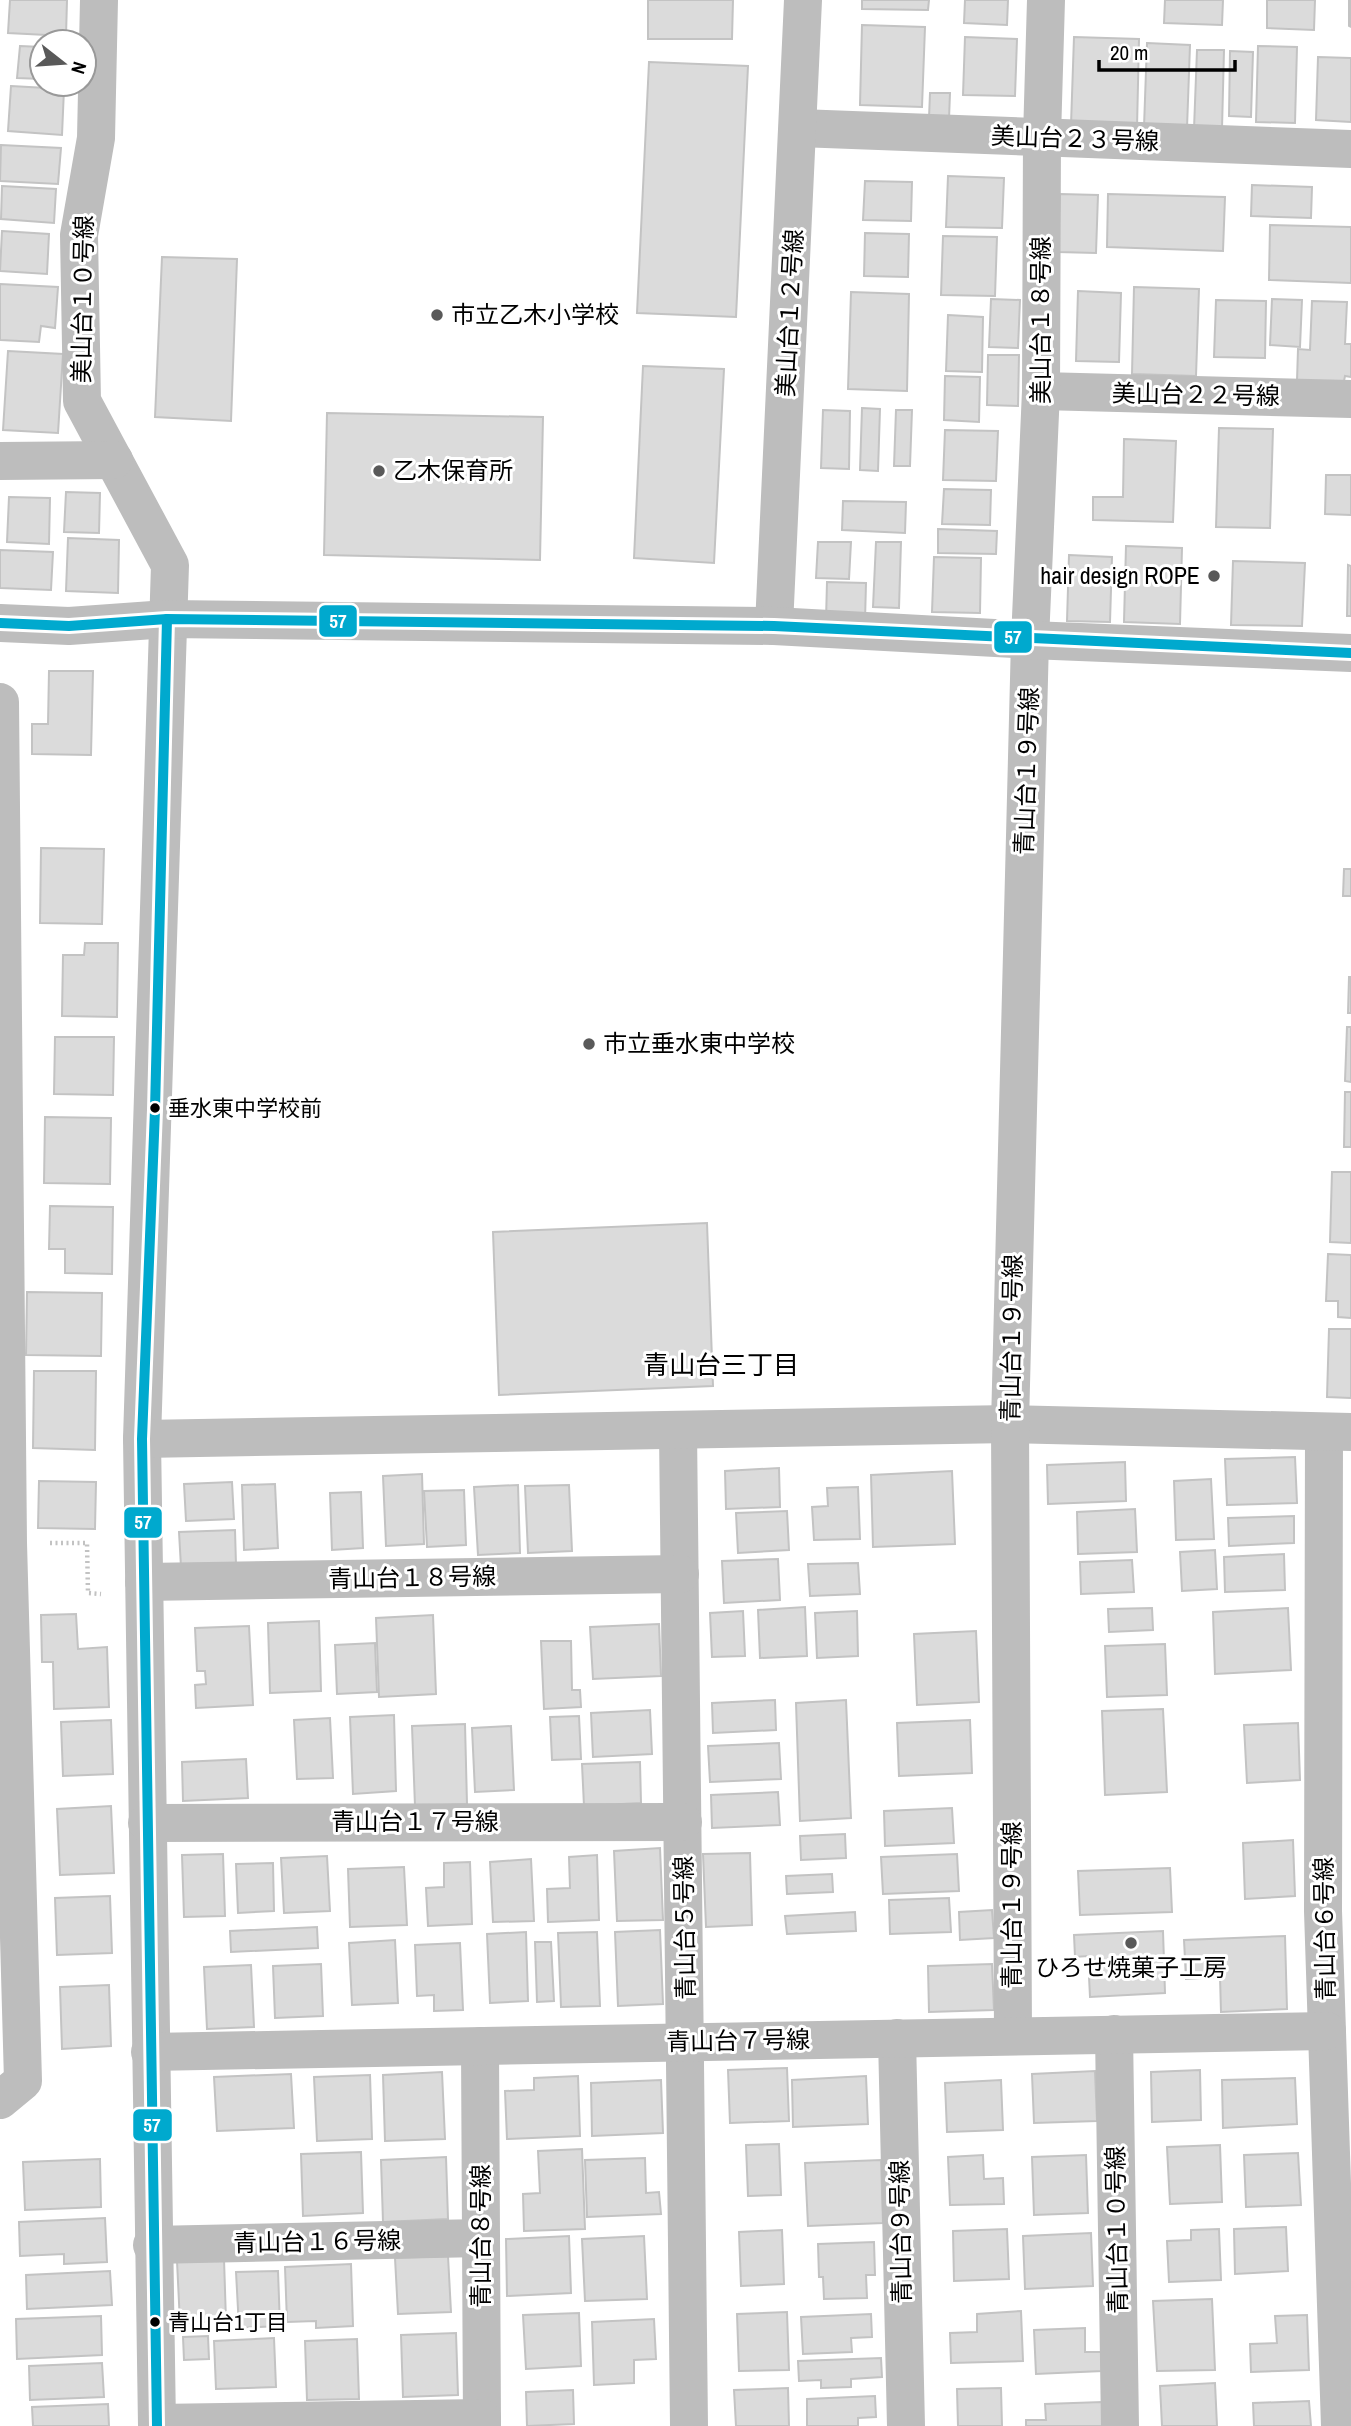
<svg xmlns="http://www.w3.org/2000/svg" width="1351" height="2426" font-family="'Archivo Narrow','Noto Sans JP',sans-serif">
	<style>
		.building { fill: #dbdbdb; stroke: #c3c3c3; stroke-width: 2 }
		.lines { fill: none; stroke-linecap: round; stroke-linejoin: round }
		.path { stroke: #c2c2c2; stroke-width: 4.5; stroke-dasharray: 2 3.5; stroke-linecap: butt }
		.minor { stroke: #bdbdbd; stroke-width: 38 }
		.tertiary { stroke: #bdbdbd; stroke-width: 38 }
		.bus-1-casing { stroke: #fff; stroke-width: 16 }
		.bus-1 { stroke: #00a9ce; stroke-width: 10 }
		.poi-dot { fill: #595959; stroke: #fff; stroke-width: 2.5 }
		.bus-dot { fill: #000; stroke: #fff; stroke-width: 2.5 }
		.labels { text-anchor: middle; stroke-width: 6; stroke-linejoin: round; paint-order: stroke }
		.bus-label { font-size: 22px; fill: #000; stroke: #fff; text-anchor: start }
		.street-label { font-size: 24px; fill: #000; stroke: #fff }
		.poi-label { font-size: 24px; fill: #000; stroke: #fff; text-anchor: start }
		.neighbourhood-label { font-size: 26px; fill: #000; stroke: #fff }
		.line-badge { stroke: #fff; stroke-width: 2.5 }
		.badge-label { font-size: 19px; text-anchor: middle; font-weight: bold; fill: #fff }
	</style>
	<rect width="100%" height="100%" fill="#fff"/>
	<g class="building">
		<path d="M10,0h57l-1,36 -58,-3z"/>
		<path d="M648,0h85l-1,39h-84z"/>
		<path d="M862,0h67l-1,10 -66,-1z"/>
		<path d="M965,0h43l-1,25 -43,-2z"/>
		<path d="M1165,0h58l-1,25 -58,-2z"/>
		<path d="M1267,0h48l-1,30 -47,-2z"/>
		<path d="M1349,0h2v27l-2,-1z"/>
		<path d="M862,25l63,2 -3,80 -62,-2z"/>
		<path d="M965,37l52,2 -2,57 -52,-1z"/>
		<path d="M1074,37l65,2 -2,89 -66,-3z"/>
		<path d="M1147,43l43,2 -3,83 -43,-1z"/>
		<path d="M20,46l22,1v32l-25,-1z"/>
		<path d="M1258,46l39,1 -2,76 -39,-1z"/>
		<path d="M1197,50h27l-2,79h-28z"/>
		<path d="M1230,51l23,1 -2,65 -22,-1z"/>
		<path d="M1318,57l33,1v64l-35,-2z"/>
		<path d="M649,62l99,4 -12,251 -99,-4z"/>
		<path d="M11,86l53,3 -2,46 -54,-4z"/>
		<path d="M930,93h20l-1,26 -20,-1z"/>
		<path d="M1,145l60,3 -3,36 -58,-3z"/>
		<path d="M948,176l56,2 -2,50 -56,-1z"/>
		<path d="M865,181l47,1 -1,39 -48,-1z"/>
		<path d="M1252,185l60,2 -1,31 -60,-2z"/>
		<path d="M2,186l54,3 -2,34 -53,-4z"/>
		<path d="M1060,194l38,1 -2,58 -38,-1z"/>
		<path d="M1108,194l117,3 -2,54 -116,-4z"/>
		<path d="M1270,225l81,2v56l-82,-3z"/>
		<path d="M2,231l47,3 -2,40 -47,-3z"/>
		<path d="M865,233l44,1 -1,43 -44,-1z"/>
		<path d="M943,236l54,1 -2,59 -54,-1z"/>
		<path d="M162,257l75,2 -6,162 -76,-4z"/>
		<path d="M0,284l58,3 -3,41 -14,-2 -2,16 -39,-2z"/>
		<path d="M1134,287l65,2 -3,87 -64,-2z"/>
		<path d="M1078,291l43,2 -2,69 -43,-1z"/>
		<path d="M851,292l58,2 -2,97 -59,-2z"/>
		<path d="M991,299l29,1 -2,48 -29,-1z"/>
		<path d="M1272,299l30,1 -2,47 -30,-2z"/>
		<path d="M1216,300l50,1 -1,57 -51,-1z"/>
		<path d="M1312,301l35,1 -2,42h6v33l-6,-1 -1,5h-47l1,-32 12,1z"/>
		<path d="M948,315l35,2 -1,55 -36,-1z"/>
		<path d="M8,351l55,3 -5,79 -55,-3z"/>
		<path d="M988,355h31l-1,51 -31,-1z"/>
		<path d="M643,366l81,3 -10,194 -80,-5z"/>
		<path d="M945,376l35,1 -1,45 -35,-2z"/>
		<path d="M862,408l18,1 -2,62 -18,-1z"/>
		<path d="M823,410l27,1 -1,58 -28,-1z"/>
		<path d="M896,410h16l-2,56h-16z"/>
		<path d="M327,413l216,4 -3,143 -216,-5z"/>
		<path d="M1219,428l54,1 -3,99 -54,-1z"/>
		<path d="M945,430l53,1 -2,50 -53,-1z"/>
		<path d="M1124,439l52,2 -3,81 -80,-2v-23h30z"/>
		<path d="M1326,475h25v40l-26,-1z"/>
		<path d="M944,489l47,1 -1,35 -48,-1z"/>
		<path d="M66,492l34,1 -1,40 -35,-1z"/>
		<path d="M9,497l41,1 -1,46 -42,-2z"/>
		<path d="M843,501l63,1 -1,31 -63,-3z"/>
		<path d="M938,529l59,2 -1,23 -58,-1z"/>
		<path d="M68,538l51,2 -1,53 -52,-2z"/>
		<path d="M818,542h33l-2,37 -33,-1z"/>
		<path d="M876,542h25l-2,66 -26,-1z"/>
		<path d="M1126,546l56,2 -2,76 -56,-2z"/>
		<path d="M0,550l53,2 -2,38 -51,-2z"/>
		<path d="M1069,555l43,2 -2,65 -43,-1z"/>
		<path d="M934,557l47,1 -1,55 -48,-1z"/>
		<path d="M1233,561l72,2 -3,63 -71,-1z"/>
		<path d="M1348,565l3,1v50h-4z"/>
		<path d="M827,582l39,1 -1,38 -39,-1z"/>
		<path d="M49,671h44l-2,84 -59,-1v-30h16z"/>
		<path d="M41,848l63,1 -2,75 -62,-1z"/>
		<path d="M1344,869h7v27h-8z"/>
		<path d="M85,943h33l-1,74 -55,-1 1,-61h21z"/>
		<path d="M1349,977h2v36h-3z"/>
		<path d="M1347,1027h4v55l-6,-1z"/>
		<path d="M55,1037h59l-1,58 -59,-1z"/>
		<path d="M1345,1092h6v55h-7z"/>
		<path d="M45,1117l66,1 -1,66 -66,-1z"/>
		<path d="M1332,1172h19v71l-21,-1z"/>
		<path d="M50,1206l63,1 -1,67 -47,-1v-24h-16z"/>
		<path d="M707,1223l6,163 -214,9 -6,-163z"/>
		<path d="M1328,1254l23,1v63l-13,-1v-16h-12z"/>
		<path d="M27,1292l75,1 -1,63 -75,-1z"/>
		<path d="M1329,1329h22v69l-24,-1z"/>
		<path d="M34,1371h62l-1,79 -62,-2z"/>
		<path d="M1295,1457l2,46 -70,2 -2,-46z"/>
		<path d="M1125,1462l1,39 -78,3 -1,-39z"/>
		<path d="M779,1468l1,39 -54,2 -1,-38z"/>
		<path d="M952,1471l3,73 -82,3 -2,-72z"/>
		<path d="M422,1474l2,70 -38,2 -3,-70z"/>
		<path d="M1211,1479l3,60 -38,1 -2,-59z"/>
		<path d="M39,1481l57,1 -1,47 -57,-1z"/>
		<path d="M232,1482l2,37 -48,2 -2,-37z"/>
		<path d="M275,1484l3,64 -34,2 -2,-65z"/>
		<path d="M518,1485l2,68 -42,2 -4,-68z"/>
		<path d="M569,1485l3,66 -44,2 -3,-67z"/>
		<path d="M858,1487l2,52 -46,1 -2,-33 16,-1 -1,-18z"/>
		<path d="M464,1490l2,55 -39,2 -3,-56z"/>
		<path d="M361,1492l2,56 -31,2 -2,-57z"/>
		<path d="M1135,1509l2,43 -59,2 -1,-42z"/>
		<path d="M787,1511l2,39 -51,3 -2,-40z"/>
		<path d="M1294,1516v27l-65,3 -1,-28z"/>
		<path d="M235,1530l1,35 -55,2 -2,-35z"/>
		<path d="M1215,1550l2,39 -35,2 -2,-39z"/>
		<path d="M1284,1554l1,36 -60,2 -1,-35z"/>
		<path d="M778,1559l2,41 -56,3 -2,-42z"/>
		<path d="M1132,1560l2,32 -53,2 -1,-32z"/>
		<path d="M858,1563l2,31 -50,2 -2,-32z"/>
		<path d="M805,1607l2,49 -47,2 -2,-48z"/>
		<path d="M1152,1608l1,22 -44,2 -1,-23z"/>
		<path d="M1288,1608l3,62 -76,4 -2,-62z"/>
		<path d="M743,1611l2,45 -33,1 -2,-44z"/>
		<path d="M857,1611l1,45 -41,2 -2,-45z"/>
		<path d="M76,1614l2,35 29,-2 2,60 -55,2 -1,-47h-11l-1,-47z"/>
		<path d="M433,1615l3,79 -57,3 -3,-79z"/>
		<path d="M319,1621l2,70 -51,2 -2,-70z"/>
		<path d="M659,1624l2,52 -68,3 -3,-52z"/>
		<path d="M249,1626l4,79 -57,3 -1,-23 11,-1 -1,-13h-8l-2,-43z"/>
		<path d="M976,1631l3,71 -62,3 -3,-71z"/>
		<path d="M541,1641h30l1,49h8l1,17 -37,2z"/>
		<path d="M375,1643l2,49 -40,2 -2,-49z"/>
		<path d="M1165,1644l2,51 -60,2 -2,-51z"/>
		<path d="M775,1700l1,30 -63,3 -1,-30z"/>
		<path d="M846,1700l5,118 -51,3 -4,-118z"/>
		<path d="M1163,1709l4,83 -62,3 -3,-84z"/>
		<path d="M650,1710l2,44 -59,3 -2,-44z"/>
		<path d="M394,1715l2,76 -43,3 -3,-77z"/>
		<path d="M579,1716l2,43 -29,1 -2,-43z"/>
		<path d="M330,1718l3,60 -36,1 -3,-59z"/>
		<path d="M111,1720l2,54 -50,2 -2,-54z"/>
		<path d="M970,1720l2,53 -73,3 -2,-53z"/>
		<path d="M1298,1723l2,57 -53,3 -3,-58z"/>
		<path d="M465,1724l2,80 -52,2 -3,-80z"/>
		<path d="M511,1726l3,64 -39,2 -3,-64z"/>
		<path d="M779,1743l2,36 -71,3 -2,-36z"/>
		<path d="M246,1759l2,39 -65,3 -1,-39z"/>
		<path d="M640,1762l1,41 -57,3 -2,-42z"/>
		<path d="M778,1792l2,33 -68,3 -1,-33z"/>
		<path d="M111,1806l3,67 -54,2 -3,-66z"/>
		<path d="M952,1808l2,35 -69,3 -1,-35z"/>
		<path d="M845,1834l1,24 -45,2 -1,-24z"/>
		<path d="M1293,1840l2,56 -50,3 -2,-56z"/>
		<path d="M660,1848l3,72 -46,1 -3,-70z"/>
		<path d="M750,1853l2,72 -46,2 -3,-73z"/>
		<path d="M223,1854l2,62 -41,1 -2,-62z"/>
		<path d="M957,1854l2,37 -76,3 -2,-37z"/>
		<path d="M597,1855l2,65 -51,2 -1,-33 23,-1 -1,-31z"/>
		<path d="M327,1856l3,55 -46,2 -3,-55z"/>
		<path d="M531,1859l3,62 -41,1 -3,-60z"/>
		<path d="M470,1862l2,62 -44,2 -2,-38 18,-1v-24z"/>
		<path d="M273,1863l1,48 -36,2 -2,-49z"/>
		<path d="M404,1867l3,58 -57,2 -2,-58z"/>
		<path d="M1170,1868l2,44 -92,3 -2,-44z"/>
		<path d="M832,1874l1,18 -46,2 -1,-18z"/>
		<path d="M110,1896l2,57 -55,2 -2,-57z"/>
		<path d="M949,1898l2,34 -61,2 -1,-34z"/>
		<path d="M992,1910l2,28 -34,2 -1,-28z"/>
		<path d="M855,1912l1,19 -69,3 -2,-18z"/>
		<path d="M317,1927l1,21 -87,4 -1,-21z"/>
		<path d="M660,1930l3,74 -45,2 -3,-74z"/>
		<path d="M1163,1931l2,62 -75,4 -2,-41 -13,1 -1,-22z"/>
		<path d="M526,1932l2,69 -38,2 -3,-69z"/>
		<path d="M597,1932l3,74 -39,1 -3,-74z"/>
		<path d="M1285,1936l2,73 -66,3 -1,-35 -34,2 -2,-39z"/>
		<path d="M395,1940l3,63 -46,2 -3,-62z"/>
		<path d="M535,1942h16l3,59 -17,1z"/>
		<path d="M460,1943l3,67 -29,1v-16l-17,1 -2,-51z"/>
		<path d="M321,1964l2,52 -48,2 -2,-52z"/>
		<path d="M992,1964l2,46 -65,2 -1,-46z"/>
		<path d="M251,1965l3,62 -47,2 -3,-62z"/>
		<path d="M109,1985l2,61 -49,3 -2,-62z"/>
		<path d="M787,2068l2,53 -59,2 -2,-53z"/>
		<path d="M1200,2070l1,50 -49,2 -1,-50z"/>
		<path d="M1095,2071l2,50 -63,2 -2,-49z"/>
		<path d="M442,2072l3,67 -60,2 -2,-66z"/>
		<path d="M291,2074l3,54 -77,3 -3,-54z"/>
		<path d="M370,2075l2,64 -55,2 -3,-64z"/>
		<path d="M578,2076l2,60 -73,3 -2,-48 29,-1v-12z"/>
		<path d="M866,2076l2,48 -75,3 -1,-47z"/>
		<path d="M1295,2078l2,46 -74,4 -1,-48z"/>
		<path d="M661,2080l2,53 -71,3 -1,-53z"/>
		<path d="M1001,2080l2,50 -56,2 -2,-49z"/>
		<path d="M779,2144l2,51 -33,1 -2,-51z"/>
		<path d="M1220,2145l2,57 -52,2 -3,-57z"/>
		<path d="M582,2149l3,80 -61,2 -1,-37 17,-1 -2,-42z"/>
		<path d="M361,2152l2,61 -60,3 -2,-62z"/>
		<path d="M1298,2153l3,52 -55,2 -2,-52z"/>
		<path d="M983,2155l1,24 19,-1 1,26 -54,1 -2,-48z"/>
		<path d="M1086,2155l2,58 -54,2 -2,-58z"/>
		<path d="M446,2157l2,62 -65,3 -2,-62z"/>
		<path d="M645,2158l1,35 13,-1 2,22 -74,3 -2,-57z"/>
		<path d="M100,2159l1,48 -76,3 -2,-48z"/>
		<path d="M881,2160l2,63 -75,3 -3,-63z"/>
		<path d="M105,2218l2,44 -43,2v-10l-44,2 -1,-34z"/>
		<path d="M1286,2227l2,44 -53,3 -1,-45z"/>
		<path d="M1007,2229l2,50 -55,2 -1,-50z"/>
		<path d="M1219,2229l2,51 -52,2 -2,-41 24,-1v-10z"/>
		<path d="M782,2230l2,54 -43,2 -2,-54z"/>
		<path d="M1091,2233l2,53 -68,3 -2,-53z"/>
		<path d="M569,2236l2,57 -64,3 -1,-57z"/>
		<path d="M644,2236l3,63 -62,2 -3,-62z"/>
		<path d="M874,2242l1,33h-9l1,23 -43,1 -1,-22h-4l-1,-33z"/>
		<path d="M448,2256l3,56 -53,2 -3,-56z"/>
		<path d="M224,2259l2,62 -46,2 -3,-62z"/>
		<path d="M351,2264l2,62 -37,2v-7l-29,1 -2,-55z"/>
		<path d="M110,2271l2,34 -85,4 -1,-34z"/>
		<path d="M278,2271l2,55 -41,2 -3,-56z"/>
		<path d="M1212,2299l3,71 -58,1 -4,-70z"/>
		<path d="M1021,2311l2,50 -72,2 -1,-30 27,-1v-18z"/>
		<path d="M787,2312l2,58 -50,1 -2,-57z"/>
		<path d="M579,2313l2,53 -55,3 -3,-54z"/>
		<path d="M871,2314l1,23 -21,1 1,14 -49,2 -2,-37z"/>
		<path d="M1307,2315l2,55 -58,2 -1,-28 27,-1 -2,-27z"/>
		<path d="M101,2316l1,39 -85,4 -1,-40z"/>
		<path d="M654,2319l2,40 -22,1v23l-40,2 -2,-63z"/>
		<path d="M1085,2328v24h16l1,19 -66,3 -2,-44z"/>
		<path d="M456,2333l2,62 -55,2 -2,-62z"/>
		<path d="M208,2336l1,23 -25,1 -1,-23z"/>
		<path d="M274,2338l2,49 -60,2 -2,-48z"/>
		<path d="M357,2339l2,60 -52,1 -2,-59z"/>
		<path d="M881,2358l1,19 -31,2v8l-30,1v-8l-22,1 -1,-20z"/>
		<path d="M102,2363l2,34 -74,3 -1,-34z"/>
		<path d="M1215,2383l2,43h-55l-2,-40z"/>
		<path d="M788,2388l1,38h-53l-2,-36z"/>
		<path d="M1001,2388l1,38h-44l-1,-37z"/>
		<path d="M573,2390l1,34 -47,2 -1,-34z"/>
		<path d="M875,2396l1,21 -18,1v8h-51v-27z"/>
		<path d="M1309,2401l2,25h-57l-1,-23z"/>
		<path d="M1102,2402l1,24h-77v-6h20l-1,-16z"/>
		<path d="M108,2404l1,22h-76l-1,-19z"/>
	</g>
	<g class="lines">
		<path class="path" d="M50,1543h37l1,50 13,1"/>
		<g class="minor">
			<path d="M99,0l-3,138 -17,97 3,166 88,164 -28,874 15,987"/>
			<path d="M799,128l552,21"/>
			<path d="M1041,391l310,8"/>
			<path d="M0,461l114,-1"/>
			<path d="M774,626l29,-626"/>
			<path d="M0,702l8,841 15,538 -23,19"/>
			<path d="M678,1430l11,996"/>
			<path d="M1324,1432l-1,479 17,515"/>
			<path d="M142,1439l868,-15 341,8"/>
			<path d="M144,1582l536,-8"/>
			<path d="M147,1823l536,-1"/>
			<path d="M1114,2034l6,392"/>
			<path d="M1013,2036l-3,-612 20,-784 11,-249 1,-254 4,-137"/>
			<path d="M897,2038l9,388"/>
			<path d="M480,2046l2,380"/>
			<path d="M150,2052l1177,-21"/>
			<path d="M152,2245l329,-7"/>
			<path d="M157,2423l325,-5"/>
		</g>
		<path class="tertiary" d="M0,623l69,3 98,-7 607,7 256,14 321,13"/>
		<g class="bus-1-casing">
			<g id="bus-1">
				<path d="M0,623l69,3 98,-7 607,7 577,27"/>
				<path d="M157,2426l-15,-987 13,-329 12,-491"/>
			</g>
		</g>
		<use href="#bus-1" class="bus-1"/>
	</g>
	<g class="poi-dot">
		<circle cx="437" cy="315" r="7"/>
		<circle cx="379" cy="471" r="7"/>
		<circle cx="1214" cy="576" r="7"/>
		<circle cx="589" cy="1044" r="7"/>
		<circle cx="1131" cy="1943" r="7"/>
	</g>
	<g class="bus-dot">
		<circle cx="155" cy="1108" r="6"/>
		<circle cx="155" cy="2322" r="6"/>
	</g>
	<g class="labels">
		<g class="bus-label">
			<text x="168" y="1116">垂水東中学校前</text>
			<text x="168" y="2330">青山台1丁目</text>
		</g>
		<g class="street-label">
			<text transform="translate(1075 139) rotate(2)" y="8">美山台２３号線</text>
			<text transform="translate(83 299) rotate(-89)" y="8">美山台１０号線</text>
			<text transform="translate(790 313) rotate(-87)" y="8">美山台１２号線</text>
			<text transform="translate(1041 320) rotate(-90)" y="8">美山台１８号線</text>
			<text transform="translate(1196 395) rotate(1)" y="8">美山台２２号線</text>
			<text transform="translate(1027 771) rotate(-88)" y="8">青山台１９号線</text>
			<text transform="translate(1012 1338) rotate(-89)" y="8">青山台１９号線</text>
			<text transform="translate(412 1578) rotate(-1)" y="8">青山台１８号線</text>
			<text x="415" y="1830">青山台１７号線</text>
			<text transform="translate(1012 1905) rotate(-90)" y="8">青山台１９号線</text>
			<text transform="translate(685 1928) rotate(-91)" y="8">青山台５号線</text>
			<text transform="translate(1325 1929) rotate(-91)" y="8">青山台６号線</text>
			<text transform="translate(738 2041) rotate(-1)" y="8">青山台７号線</text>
			<text transform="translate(1117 2230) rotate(-91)" y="8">青山台１０号線</text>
			<text transform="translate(901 2232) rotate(-91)" y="8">青山台９号線</text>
			<text transform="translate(481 2236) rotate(-90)" y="8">青山台８号線</text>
			<text transform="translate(317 2242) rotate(-1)" y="8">青山台１６号線</text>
		</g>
		<g class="poi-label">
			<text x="451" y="323">市立乙木小学校</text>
			<text x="393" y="479">乙木保育所</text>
			<text x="1200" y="584" text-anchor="end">hair design ROPE</text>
			<text x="603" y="1052">市立垂水東中学校</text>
			<text x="1131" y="1976" text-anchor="middle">ひろせ焼菓子工房</text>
		</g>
		<g class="neighbourhood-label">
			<text x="721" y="1374">青山台三丁目</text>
		</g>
	</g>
	<g class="line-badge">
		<rect x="318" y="604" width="40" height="34" rx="7" fill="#00a9ce"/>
		<rect x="993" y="620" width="40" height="34" rx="7" fill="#00a9ce"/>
		<rect x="123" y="1506" width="40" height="33" rx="7" fill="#00a9ce"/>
		<rect x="132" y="2108" width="41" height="34" rx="7" fill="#00a9ce"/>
	</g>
	<g class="badge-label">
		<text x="338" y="628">57</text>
		<text x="1013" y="644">57</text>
		<text x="143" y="1529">57</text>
		<text x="152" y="2132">57</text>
	</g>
	<g transform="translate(63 63) rotate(107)"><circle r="33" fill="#ffffff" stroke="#999999" stroke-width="2"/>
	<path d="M0-5L12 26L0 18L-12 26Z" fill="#595959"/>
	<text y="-10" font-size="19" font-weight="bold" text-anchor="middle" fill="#000000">N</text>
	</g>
	<path d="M1099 60v10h136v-10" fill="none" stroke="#000000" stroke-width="3.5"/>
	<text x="1110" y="60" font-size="21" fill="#000000" stroke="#ffffff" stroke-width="5" paint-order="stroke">20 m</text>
</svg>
